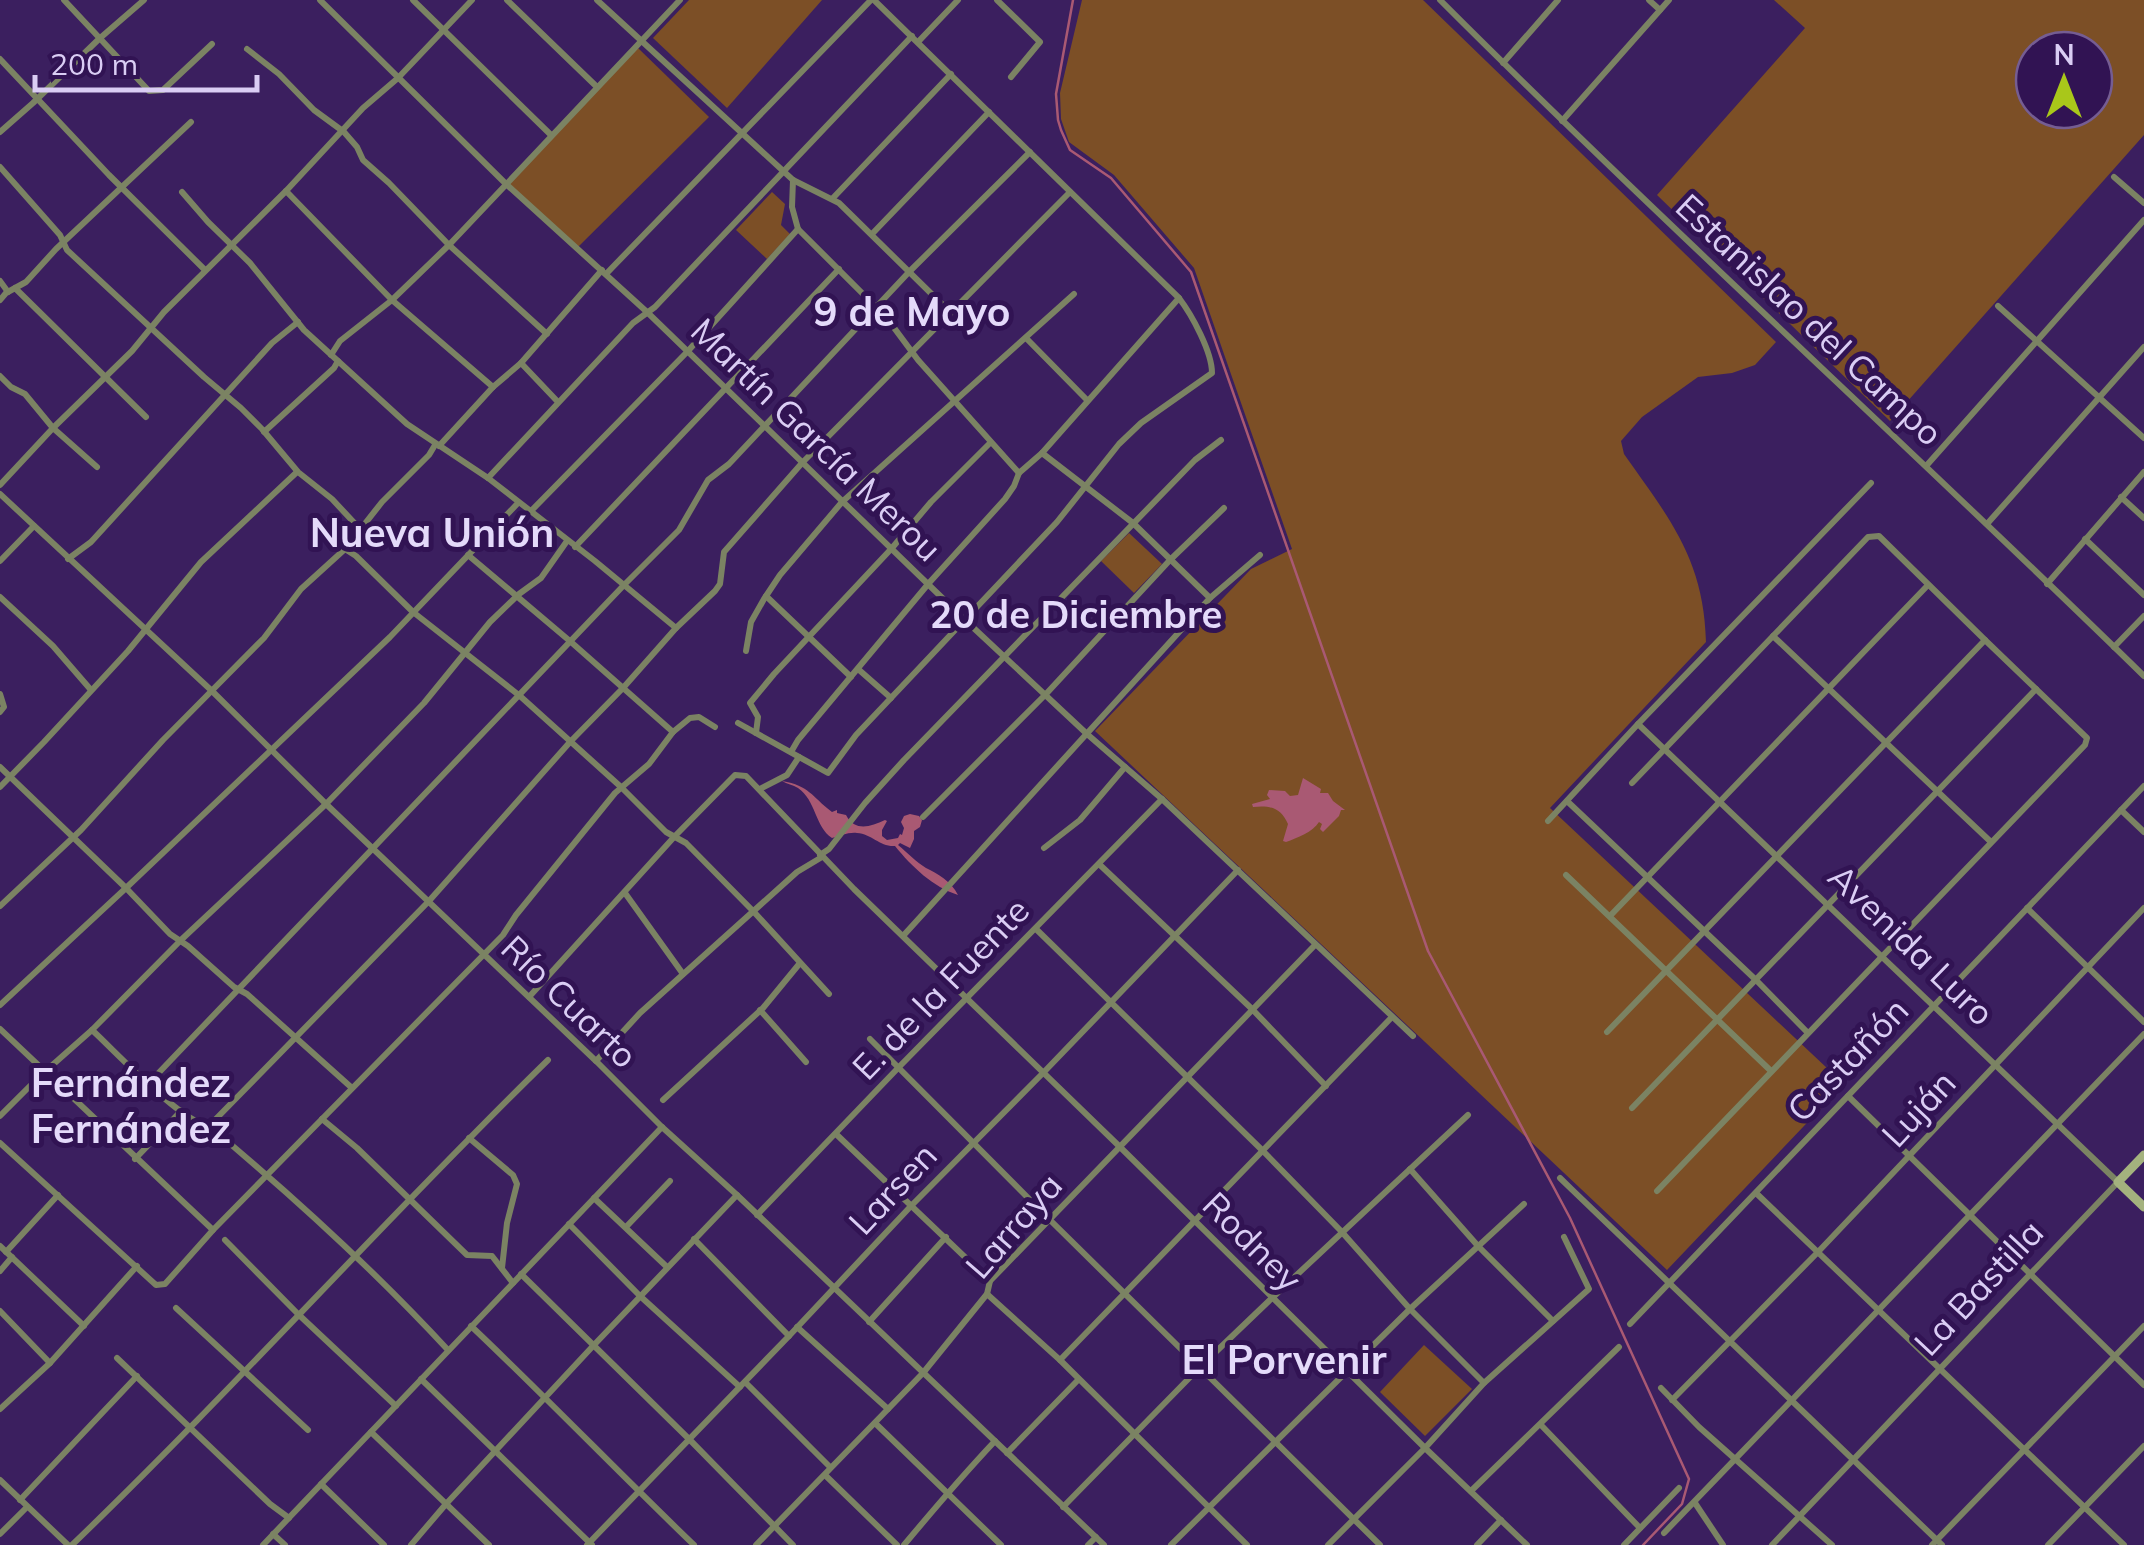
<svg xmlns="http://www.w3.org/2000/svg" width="2144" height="1545" font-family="Mulish,sans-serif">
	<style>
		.green { fill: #7c4f26; fill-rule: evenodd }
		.water { fill: #a95973 }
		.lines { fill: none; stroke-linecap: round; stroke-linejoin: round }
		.stream { stroke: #a95973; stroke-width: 2.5 }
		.street { stroke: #7b8363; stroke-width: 6 }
		.secondary { stroke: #a4b27e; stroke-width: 9 }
		.labels { text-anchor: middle; stroke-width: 10; stroke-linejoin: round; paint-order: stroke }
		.street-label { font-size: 35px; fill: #dacdf4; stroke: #311353 }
		.neighbourhood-label { font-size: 38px; font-weight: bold; fill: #e4dafa; stroke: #311353 }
		.quarter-label { font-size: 40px; font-weight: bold; fill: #e4dafa; stroke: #311353 }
	</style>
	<rect width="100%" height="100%" fill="#3b1f5f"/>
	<g class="green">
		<path d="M689,0h133l-95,108 -74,-70z"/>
		<path d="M1082,0h341l353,342 -21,23 -23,8 -34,4 -56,40 -21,24 3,13c45,64 80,105 82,188l-156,166 294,276 -177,186 -572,-539 156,-162 41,-20 -98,-281 -80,-93 -45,-33 -8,-23 -1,-26z"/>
		<path d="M1774,0h370v135l-254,286 -233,-226 148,-167zM2034,50h60v60h-60z"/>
		<path d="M638,48l71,69 -133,132 -70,-65z"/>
		<path d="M772,192l13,12 -4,21 9,9 -23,25 -31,-29z"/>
		<path d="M1129,533l33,31 -28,29 -33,-32z"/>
		<path d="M1424,1345l48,44 -47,47 -45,-44z"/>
	</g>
	<g class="water">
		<path d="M1303,778l18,11 -1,4h8l5,8 12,9h-4l-2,6 -16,16 -3,-3 2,-5 -3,-2c-6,10 -22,16 -33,20l-3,-1 5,-17c-7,-16 -18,-19 -35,-17l-1,-3 18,-5 -3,-4 2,-5 16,1 5,5 8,-1z"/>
		<path d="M782,781c28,5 29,15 50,31l5,-2v3l9,2c9,17 24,12 39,5l2,1 -5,9v6l5,4 11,-2 2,-4 2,1 2,-7 -3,-6 3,-6 6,-2 9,2 3,4 -2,7 -6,4v8l-4,9 -10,-5 -2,2c10,8 18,17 28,23 12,6 25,13 32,27 -25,-8 -46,-28 -63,-49 -15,1 -23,-12 -38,-13 -9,-1 -17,3 -25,5 -17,-11 -16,-38 -34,-50 -5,-3 -11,-4 -16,-7z"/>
	</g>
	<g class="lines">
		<path class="stream" d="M1073,0l-17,94 2,26 3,10 9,20 41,28 80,94 237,679 142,267 119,261 -7,25 -39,41"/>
		<g class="street">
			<path d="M64,0l85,91 14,-1 49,-46"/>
			<path d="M320,0l186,184 141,128 317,307 123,115 75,65 251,237"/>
			<path d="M413,0l138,135"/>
			<path d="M507,0l89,86"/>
			<path d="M597,0l196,180 46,23 112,110"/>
			<path d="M997,0l43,42 -29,35"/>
			<path d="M1440,0c230,230 471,448 704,676"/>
			<path d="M1649,0l11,10"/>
			<path d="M918,42l40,-42"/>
			<path d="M247,49l32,25 35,36 30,22 13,15 6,13 26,23 60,62 98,89"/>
			<path d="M0,59l109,116 96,95"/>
			<path d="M1503,63l55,-63"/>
			<path d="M1562,121l107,-121"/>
			<path d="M0,132l33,-29 66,-64 45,-39"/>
			<path d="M0,167l60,68 7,15 137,127 37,31 21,21 36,43 34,27 28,30"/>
			<path d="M2114,177l30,26"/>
			<path d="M793,180l-1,27 6,22 88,88 32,43 101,113 23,-20 137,-155"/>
			<path d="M286,191l106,109 101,87"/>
			<path d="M182,192l26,30 42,41 54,67 103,94 81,54 107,83 81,67"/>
			<path d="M833,198l118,-124"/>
			<path d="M872,234l117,-122"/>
			<path d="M606,274l265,-274"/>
			<path d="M0,281l8,11"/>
			<path d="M15,288l131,129"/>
			<path d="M0,300l6,-7 20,-11 30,-33 135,-127"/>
			<path d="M1998,306l146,132"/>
			<path d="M1026,338l61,62"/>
			<path d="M331,355l9,-14 52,-41 57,-55 231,-245"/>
			<path d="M521,363l37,39"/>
			<path d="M0,376l11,11 14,7 28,34 44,39"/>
			<path d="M264,432l70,-64 4,-7"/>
			<path d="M439,446l54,-59 28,-24 81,-93"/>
			<path d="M1042,453l91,70 77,75"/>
			<path d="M1927,465l217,-245"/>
			<path d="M488,478l145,-155 22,-16 257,-271"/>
			<path d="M0,485l53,-57 79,-77 32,-39 122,-121 77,-83 35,-30 74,-78"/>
			<path d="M0,494l212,197 114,113 270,257 66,66 75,68 367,350"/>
			<path d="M2121,497l23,21"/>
			<path d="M530,512l158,-161 110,-122"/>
			<path d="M1987,524l157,-177"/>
			<path d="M2085,539l59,56"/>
			<path d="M575,547l264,-278"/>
			<path d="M345,549l11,7 57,56 107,84 101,91 45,45 20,11 68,69 75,82"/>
			<path d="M468,555l103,87 102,90"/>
			<path d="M68,559l23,-17 181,-199 26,-21"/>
			<path d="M0,561l34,-35"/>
			<path d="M2047,584l97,-112"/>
			<path d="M766,596l85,81"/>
			<path d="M0,597l53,49 38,44"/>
			<path d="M1773,636l218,206"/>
			<path d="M2114,647l30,-31"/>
			<path d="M746,651l5,-29 13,-23 16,-24 62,-73 232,-208"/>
			<path d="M858,669l33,29"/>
			<path d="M0,694l4,13 -4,5"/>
			<path d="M738,723l90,50 28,-38 201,-213 62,-78 22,-21 71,-50c0,-21 -20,-58 -33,-75l-305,-298"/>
			<path d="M1638,724l480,458 -346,363"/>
			<path d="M756,733l2,-16 -8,-14 24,-29 118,-126 39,-46 59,-59"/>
			<path d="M791,752l7,-12 131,-157 76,-84 9,-13 5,-13"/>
			<path d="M0,767l126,121 44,46 18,12 46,41 13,7 105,94"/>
			<path d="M1632,783l236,-246 11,-1 106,104"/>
			<path d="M0,787l44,-45 84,-91 73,-89 96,-90"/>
			<path d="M760,789l27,-14 12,-18"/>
			<path d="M1567,801l190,180 50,51"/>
			<path d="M2121,810l23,22"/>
			<path d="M923,817l123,-123 124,-134 54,-52"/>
			<path d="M1548,821l90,-97 233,-241"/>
			<path d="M1044,848l36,-28 45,-53"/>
			<path d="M820,855l9,-6 36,-46 39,-43 291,-300 26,-20"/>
			<path d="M1099,864l153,145 74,77"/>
			<path d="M1566,875l205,196"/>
			<path d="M625,893l58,81"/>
			<path d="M0,906l81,-76 82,-90 101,-102 37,-49 44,-40 37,-47 47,-47 6,-10"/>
			<path d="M2027,908l117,114"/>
			<path d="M1610,916l318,-331"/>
			<path d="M1036,929l227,222 78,80 69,78 74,74"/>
			<path d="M903,936l307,-338 50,-43"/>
			<path d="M529,997l146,-161 60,-61 11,1 108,113 265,257 306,302 102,97"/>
			<path d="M0,1005l126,-117 264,-251 128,-134"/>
			<path d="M760,1010l46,52"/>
			<path d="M0,1029l213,201"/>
			<path d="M92,1030c23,21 90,93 117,96 84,70 165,144 239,224"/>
			<path d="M1607,1032l378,-392 102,98 -2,7 -428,446"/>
			<path d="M870,1039l179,180 331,326"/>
			<path d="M596,1061l44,-48 157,-141 25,-15"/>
			<path d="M149,1083l475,-498 55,-55 29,-50 21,-16 180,-192 121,-120"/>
			<path d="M1848,1096l296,289"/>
			<path d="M663,1100l100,-92 37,-45"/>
			<path d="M1632,1108l404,-419"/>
			<path d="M0,1116l40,-40 52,-46 89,-90 145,-136 98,-101 66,-81 29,-28 22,-16 26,-37"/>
			<path d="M322,1119l35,29 110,107 25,1 21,27"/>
			<path d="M209,1126l220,-225 141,-159 53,-54 53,-60 39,-37 5,-7 4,-32 78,-89 268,-271"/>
			<path d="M836,1134l154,147"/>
			<path d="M469,1138l44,37 4,9 -10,39 -5,45"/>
			<path d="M0,1143l156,142 9,-1 48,-54 290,-295 13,-20 99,-122 34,-29 24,-32 17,-14 9,-1 16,10"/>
			<path d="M135,1159l46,-48"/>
			<path d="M1410,1169l68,77 75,75"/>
			<path d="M1560,1178c127,123 255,245 382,367"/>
			<path d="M1756,1193l368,352"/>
			<path d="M594,1198l73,69"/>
			<path d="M757,1215l142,-148 263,-268"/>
			<path d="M569,1224l71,72 100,91"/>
			<path d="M626,1227l44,-46"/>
			<path d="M694,1239l95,97"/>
			<path d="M225,1240l73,74 98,92"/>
			<path d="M0,1246l84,80"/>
			<path d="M6,1252l52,-57"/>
			<path d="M0,1271l12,-14"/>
			<path d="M521,1274l169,166 103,105"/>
			<path d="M987,1294l73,66 187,185"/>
			<path d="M176,1308l132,122"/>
			<path d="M0,1311l50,52"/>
			<path d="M869,1322l77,-85"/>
			<path d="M1630,1324l514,-538"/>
			<path d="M471,1326c76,72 148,147 223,219"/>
			<path d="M797,1327l91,82"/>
			<path d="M117,1358l153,146 19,14"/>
			<path d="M1060,1360l332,-343"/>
			<path d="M421,1379l171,166"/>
			<path d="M745,1382l85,85"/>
			<path d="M1661,1388l38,39 133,118"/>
			<path d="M1672,1400l146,-148 326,-344"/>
			<path d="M0,1409l50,-46 87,-97"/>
			<path d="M875,1423l126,122"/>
			<path d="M1541,1425l99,103"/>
			<path d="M371,1432l118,113"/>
			<path d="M1007,1453l71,-73"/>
			<path d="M825,1475l72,70"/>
			<path d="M0,1480l68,65"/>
			<path d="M321,1484l63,61"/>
			<path d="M1471,1491l148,-144"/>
			<path d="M20,1500l117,-124"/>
			<path d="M1695,1503l28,42"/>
			<path d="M1063,1507l138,-141 71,-68 196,-183"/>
			<path d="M1664,1533l480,-499"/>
			<path d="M0,1534l27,-27"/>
			<path d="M273,1534l12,11"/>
			<path d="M72,1545c163,-157 314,-327 476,-485"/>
			<path d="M263,1545l399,-418"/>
			<path d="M411,1545l35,-41 147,-158 144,-151"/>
			<path d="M587,1545l202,-209 122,-130 133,-134 194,-202"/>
			<path d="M756,1545l167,-172 64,-79 3,-13 325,-336"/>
			<path d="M904,1545c30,-36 59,-70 91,-104"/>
			<path d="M1088,1545l8,-8"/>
			<path d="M1171,1545l239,-236 114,-105"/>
			<path d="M1328,1545l97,-97 59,-65 105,-94 -25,-52"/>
			<path d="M1477,1545l24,-25"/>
			<path d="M1624,1545l55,-57"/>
			<path d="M1932,1545l212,-219"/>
			<path d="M2048,1545l96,-99"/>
		</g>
		<path class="secondary" d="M2144,1155l-26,27 26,25"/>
	</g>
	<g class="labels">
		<g class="street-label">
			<text transform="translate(1809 320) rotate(43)" y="12">Estanislao del Campo</text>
			<text transform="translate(816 440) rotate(44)" y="12">Martín García Merou</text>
			<text transform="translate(1911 945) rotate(44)" y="12">Avenida Luro</text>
			<text transform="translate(941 989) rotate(-46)" y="12">E. de la Fuente</text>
			<text transform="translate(569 1002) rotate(44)" y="12">Río Cuarto</text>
			<text transform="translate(1848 1060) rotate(-46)" y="12">Castañón</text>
			<text transform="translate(1919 1109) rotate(-47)" y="12">Luján</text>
			<text transform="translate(893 1189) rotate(-47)" y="12">Larsen</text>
			<text transform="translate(1014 1226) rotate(-49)" y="12">Larraya</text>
			<text transform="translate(1252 1242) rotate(45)" y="12">Rodney</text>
			<text transform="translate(1979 1288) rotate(-47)" y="12">La Bastilla</text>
		</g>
		<g class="neighbourhood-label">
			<text x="1076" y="628">20 de Diciembre</text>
		</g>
		<g class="quarter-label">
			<text x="912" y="326">9 de Mayo</text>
			<text x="432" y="547">Nueva Unión</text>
			<text x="131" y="1097">Fernández<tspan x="131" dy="46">Fernández</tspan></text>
			<text x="1284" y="1374">El Porvenir</text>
		</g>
	</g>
	<g transform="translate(2064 80)"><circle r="48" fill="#311353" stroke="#755d93" stroke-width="2.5"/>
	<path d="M0-8L18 38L0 25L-18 38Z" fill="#a9c71a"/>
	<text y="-15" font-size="28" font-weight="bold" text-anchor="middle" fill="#dacdf4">N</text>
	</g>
	<path d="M35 75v15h222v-15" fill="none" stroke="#dacdf4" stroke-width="5"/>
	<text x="50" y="75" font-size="30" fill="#dacdf4" stroke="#311353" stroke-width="8" paint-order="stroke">200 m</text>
</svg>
